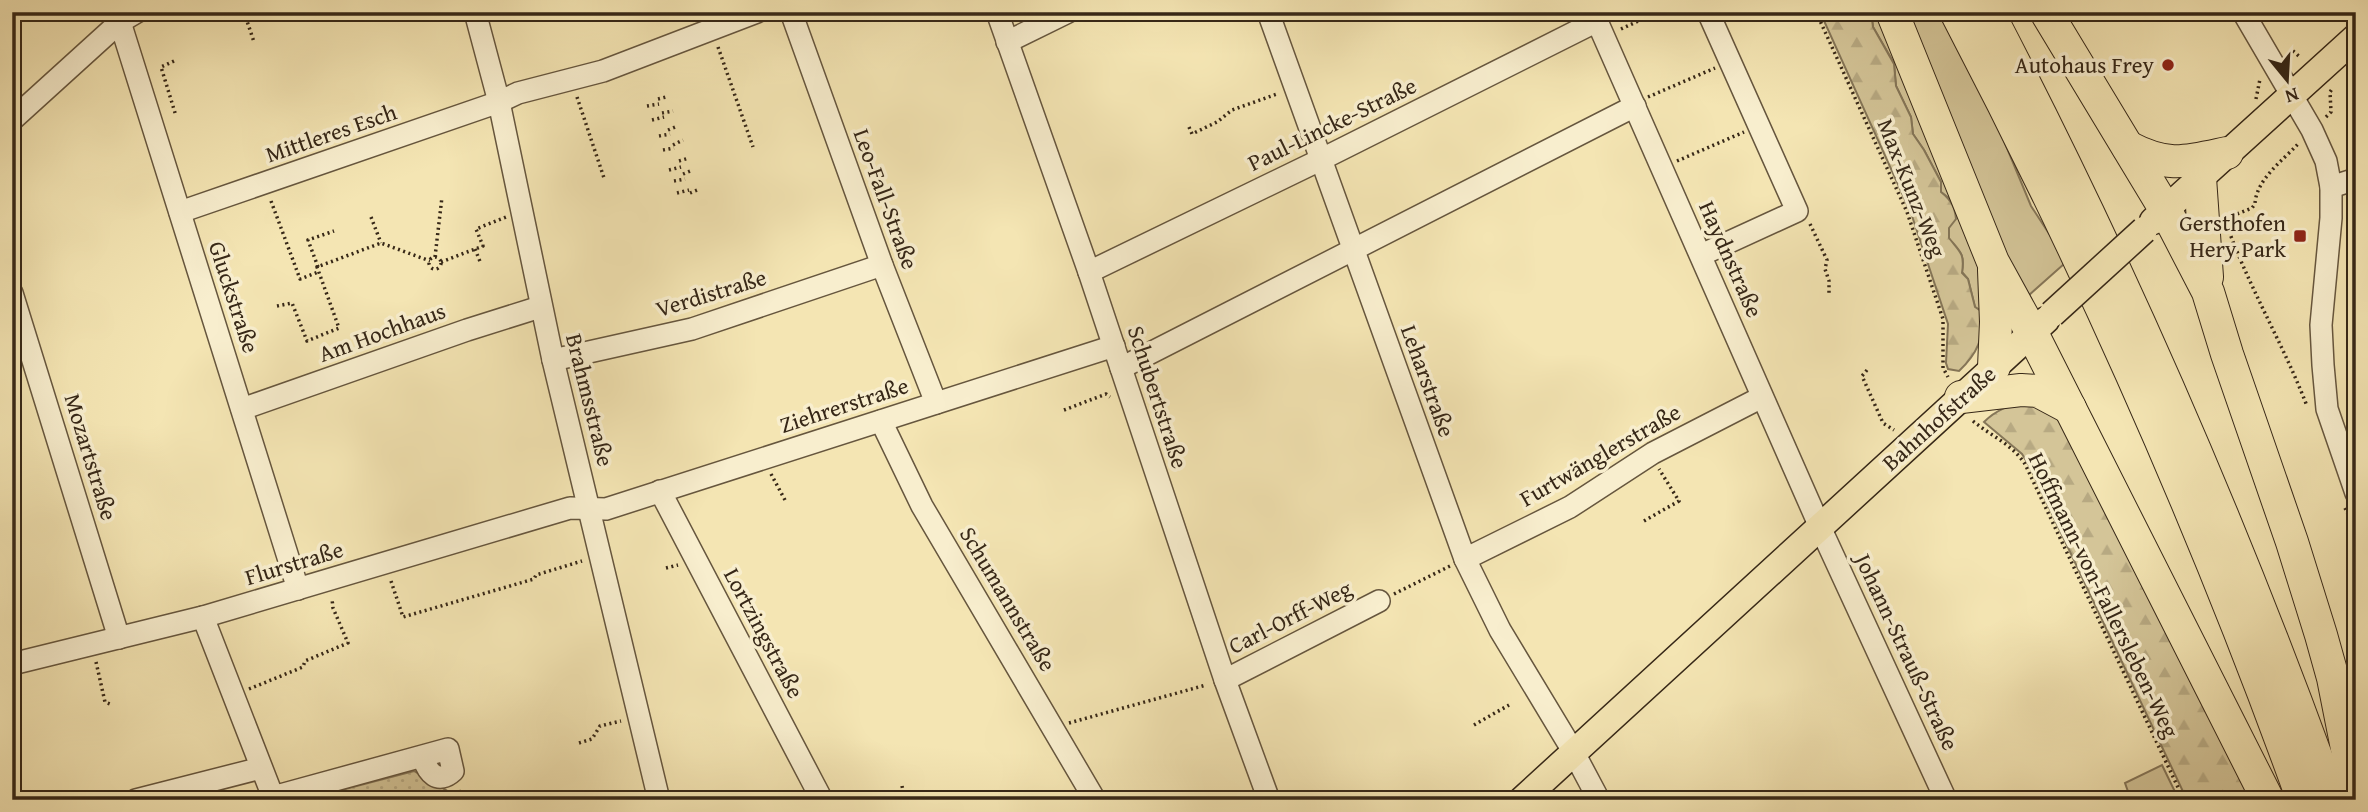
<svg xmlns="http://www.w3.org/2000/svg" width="2368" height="812" font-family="'Gentium Book Plus',serif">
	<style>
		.grass { fill: #d4c598; stroke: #857658; stroke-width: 2 }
		.forest { fill: url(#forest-firs); stroke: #857658; stroke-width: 2 }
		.park { fill: url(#park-dots); stroke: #857658; stroke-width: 2 }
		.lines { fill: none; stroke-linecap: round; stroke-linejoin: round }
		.minor-casing { stroke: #66563e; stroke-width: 24 }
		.major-casing { stroke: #362717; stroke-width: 29 }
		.highway-casing { stroke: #362717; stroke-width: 34 }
		.path { stroke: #362717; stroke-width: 3.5; stroke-dasharray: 2 3.5; stroke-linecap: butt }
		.minor { stroke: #f8eece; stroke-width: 21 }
		.major { stroke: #f4e5b3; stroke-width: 26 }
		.highway { stroke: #f4e5b3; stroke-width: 32 }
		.major-bridge-casing { stroke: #362717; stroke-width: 29; stroke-linecap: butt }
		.major-bridge { stroke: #f4e5b3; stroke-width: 26 }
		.poi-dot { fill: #8f2418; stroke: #f8eece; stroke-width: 2.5 }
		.labels { text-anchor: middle; stroke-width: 7; stroke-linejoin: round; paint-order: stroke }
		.poi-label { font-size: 23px; fill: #362717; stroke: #f8eece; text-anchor: end }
		.street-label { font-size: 23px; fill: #362717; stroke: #f8eece }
	</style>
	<defs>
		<pattern id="forest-firs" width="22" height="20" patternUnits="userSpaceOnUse" patternTransform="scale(1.75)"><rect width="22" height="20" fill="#d4c598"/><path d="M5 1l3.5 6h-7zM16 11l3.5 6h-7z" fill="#b7a982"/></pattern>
		<pattern id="park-dots" width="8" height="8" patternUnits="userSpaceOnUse" patternTransform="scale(1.75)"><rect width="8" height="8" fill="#d4c598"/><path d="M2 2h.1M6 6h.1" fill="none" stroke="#b7a982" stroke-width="1.8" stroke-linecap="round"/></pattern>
	</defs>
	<rect width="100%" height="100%" fill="#f4e5b3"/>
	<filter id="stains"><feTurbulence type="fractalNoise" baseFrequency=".00286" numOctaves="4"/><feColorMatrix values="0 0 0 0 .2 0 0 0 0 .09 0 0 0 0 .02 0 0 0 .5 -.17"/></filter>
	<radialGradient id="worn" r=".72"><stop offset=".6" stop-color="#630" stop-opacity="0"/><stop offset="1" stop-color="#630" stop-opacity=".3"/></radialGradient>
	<g class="grass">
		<path d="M1871,12h7l96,238 6,24 4,39 -9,-6 -7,-28 -6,-7c3,-19 -2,-20 -14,-34l2,-39 -9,-7v-10l-17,-32 -11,-16 -2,-17 -15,-31 -2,-23 -21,-36z"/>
		<path d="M1903,12h38l56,112 34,82 28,43 5,15 -36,32h-6z"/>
		<path d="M2162,765l17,35h-48l-6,-17z"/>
	</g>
	<g class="forest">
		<path d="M1820,12h51l2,15 21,37 2,22 15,31 2,17 11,16 17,32v10c10,8 14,15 15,27l-7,9v10c11,14 16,15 13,35l6,6 7,28 9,6c-2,26 -5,39 -25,58l-11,-2 -2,-6 2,-39 -37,-111z"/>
		<path d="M2026,402l34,12 197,386h-70l-157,-333 -8,-13 -38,-32c12,-12 25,-17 42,-20z"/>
	</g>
	<path class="park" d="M414,771l35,21 3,8h-149z"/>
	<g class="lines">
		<g class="minor-casing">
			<g id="minor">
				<path d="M475,12l24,90 54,258 106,440"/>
				<path d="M791,12l91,253 54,138"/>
				<path d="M997,12l92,260 136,408 44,120"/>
				<path d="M1268,12l197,547 35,71 73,121 26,49"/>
				<path d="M1593,12l227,515 126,273"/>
				<path d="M2243,12l69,118 14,31 5,26v31l-10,107 2,40 4,44 29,84"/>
				<path d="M120,22l178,567"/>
				<path d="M1007,42l61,-30"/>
				<path d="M12,120l108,-98 17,-10"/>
				<path d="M2331,187l25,-8"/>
				<path d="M180,212l319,-110 19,-9 85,-22 154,-59"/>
				<path d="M1701,255l96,-44 -89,-199"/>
				<path d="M1089,272l231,-112 277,-139"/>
				<path d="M12,293l107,345"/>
				<path d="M553,360l139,-31 190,-64"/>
				<path d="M1121,368l514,-262"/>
				<path d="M242,409l225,-79 73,-23"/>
				<path d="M881,421l41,85 173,294"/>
				<path d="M660,491l162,309"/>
				<path d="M1465,559l105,-52 83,-54 109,-56"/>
				<path d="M203,617l70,180 175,-48 5,22c-15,14 -26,2 -30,-15"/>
				<path d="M12,664l191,-47 367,-109 36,1 508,-163"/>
				<path d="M1225,680l154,-79"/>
				<path d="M136,800l125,-32"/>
			</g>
		</g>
		<g class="major-casing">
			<g id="major">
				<path d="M2153,221l203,-184"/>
				<path d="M1522,800l524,-480"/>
			</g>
		</g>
		<g class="highway-casing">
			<g id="highway">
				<path d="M1892,12l101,250 39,71 236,467"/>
				<path d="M1956,12c133,254 250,518 347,788"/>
				<path d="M1988,12c133,255 247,518 344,788"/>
				<path d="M2046,12l119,197 43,83 19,62 65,188 29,93 12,43 23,116"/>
				<path d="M2128,147c40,21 57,15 99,6"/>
				<path d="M2200,178l7,99"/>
				<path d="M1994,270l2,52 -2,45"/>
				<path d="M1961,397l60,-7 17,1 32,17"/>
			</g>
		</g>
		<g class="path">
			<path d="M244,12l10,30"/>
			<path d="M1353,12l5,8"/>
			<path d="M1816,12l91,200 36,107v49l5,9"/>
			<path d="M586,20l6,-1"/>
			<path d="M1621,29l37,-17"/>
			<path d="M718,47l35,100"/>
			<path d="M2289,53l3,-3 9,8"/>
			<path d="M174,61l-13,6 15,49"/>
			<path d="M577,97l27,81"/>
			<path d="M1648,97l67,-29"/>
			<path d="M658,99l8,-2"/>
			<path d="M2256,99l4,-20"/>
			<path d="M647,106l12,-2"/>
			<path d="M662,113l11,-2"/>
			<path d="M2326,117l5,-5 -1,-20 2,-3"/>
			<path d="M652,120l12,-3"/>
			<path d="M1189,127l3,7 25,-12 15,-12 45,-16"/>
			<path d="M668,130l10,-4"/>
			<path d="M659,136l11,-2"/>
			<path d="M673,145l10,-5"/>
			<path d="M663,150l11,-2"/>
			<path d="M679,161l10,-3"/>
			<path d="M1677,161l67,-29"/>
			<path d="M669,170l12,-3"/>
			<path d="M683,174l10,-4"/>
			<path d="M674,181l11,-2"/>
			<path d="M677,193l12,-3"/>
			<path d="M690,193l10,-4"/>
			<path d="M271,201l29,78 18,-7"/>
			<path d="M371,217l10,26"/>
			<path d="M2227,218l25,-10 3,-4c1,-24 27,-43 43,-60"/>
			<path d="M1810,224l17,36 -2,9 4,12v13"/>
			<path d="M2229,231c22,60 55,115 78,175"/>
			<path d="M475,249l6,15"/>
			<path d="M435,257l7,-60"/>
			<circle cx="435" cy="263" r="6"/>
			<path d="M441,262l42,-16 -7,-17 30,-12"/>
			<path d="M318,267l-10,-27 26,-9"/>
			<path d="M277,306l15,-3 15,38 32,-13 -22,-61 64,-24 49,18"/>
			<path d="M1867,370l-5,6 21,47 11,7"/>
			<path d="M1064,410l42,-16 4,3"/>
			<path d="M1973,421c18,15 39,23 52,43l159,336"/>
			<path d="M771,474l14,26"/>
			<path d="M2345,508l11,23"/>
			<path d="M1644,521l35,-20 -20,-32"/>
			<path d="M666,568l12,-3"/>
			<path d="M391,581l12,36 131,-38 2,-4 46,-14"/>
			<path d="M1394,594l56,-28"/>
			<path d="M96,662l9,40 5,2"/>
			<path d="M249,689l54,-22 2,-6 43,-18 -15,-35 -1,-9"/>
			<path d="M1069,723l137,-38"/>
			<path d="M1474,725l35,-20"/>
			<path d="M579,743l13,-4 8,-13 21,-5"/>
			<path d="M902,786l3,14"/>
			<path d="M459,790l2,10"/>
		</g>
		<use href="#minor" class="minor"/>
		<use href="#major" class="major"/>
		<use href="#highway" class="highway"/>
		<g class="major-bridge-casing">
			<path id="major-bridge" d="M2052,314l92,-84"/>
		</g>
		<use href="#major-bridge" class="major-bridge"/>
	</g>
	<g class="poi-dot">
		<circle cx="2168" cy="65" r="7"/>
		<rect x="2293" y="229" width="14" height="14" rx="3.5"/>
	</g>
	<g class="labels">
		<g class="poi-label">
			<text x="2154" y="73">Autohaus Frey</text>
			<text x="2286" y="231">Gersthofen<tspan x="2286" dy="26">Hery Park</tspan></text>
		</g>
		<g class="street-label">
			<text transform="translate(1332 124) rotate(-26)" y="8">Paul-Lincke-Straße</text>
			<text transform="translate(331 133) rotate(-19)" y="8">Mittleres Esch</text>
			<text transform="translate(1912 188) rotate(68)" y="8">Max-Kunz-Weg</text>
			<text transform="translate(886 199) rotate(70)" y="8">Leo-Fall-Straße</text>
			<text transform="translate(1731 259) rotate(66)" y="8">Haydnstraße</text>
			<text transform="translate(711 293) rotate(-17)" y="8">Verdistraße</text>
			<text transform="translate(234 297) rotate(72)" y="8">Gluckstraße</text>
			<text transform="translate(382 332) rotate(-20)" y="8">Am Hochhaus</text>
			<text transform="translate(1428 381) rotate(70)" y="8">Leharstraße</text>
			<text transform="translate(1158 397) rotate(72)" y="8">Schubertstraße</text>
			<text transform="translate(590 400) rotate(76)" y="8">Brahmsstraße</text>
			<text transform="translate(844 405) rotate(-18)" y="8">Ziehrerstraße</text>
			<text transform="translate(1939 418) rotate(-42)" y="8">Bahnhofstraße</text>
			<text transform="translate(1600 455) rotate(-30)" y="8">Furtwänglerstraße</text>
			<text transform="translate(91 457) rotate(73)" y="8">Mozartstraße</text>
			<text transform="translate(294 563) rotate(-17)" y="8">Flurstraße</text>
			<text transform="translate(2104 595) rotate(64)" y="8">Hoffmann-von-Fallersleben-Weg</text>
			<text transform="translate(1008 599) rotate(59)" y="8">Schumannstraße</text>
			<text transform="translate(1290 617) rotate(-27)" y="8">Carl-Orff-Weg</text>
			<text transform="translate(764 633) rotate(62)" y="8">Lortzingstraße</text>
			<text transform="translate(1907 652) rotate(65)" y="8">Johann-Strauß-Straße</text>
		</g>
	</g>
	<rect width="2368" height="812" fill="none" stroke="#f4e5b3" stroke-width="42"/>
	<rect x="14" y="14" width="2340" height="784" fill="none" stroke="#362717" stroke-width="3.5"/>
	<rect x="21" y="21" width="2326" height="770" fill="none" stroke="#362717" stroke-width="2"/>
	<g transform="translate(2287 80) rotate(162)" stroke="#f8eece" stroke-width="5" paint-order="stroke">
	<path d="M0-5L12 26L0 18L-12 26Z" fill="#362717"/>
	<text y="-10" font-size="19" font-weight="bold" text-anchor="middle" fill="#362717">N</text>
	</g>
	<rect width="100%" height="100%" filter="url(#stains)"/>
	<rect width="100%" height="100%" fill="url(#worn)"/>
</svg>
